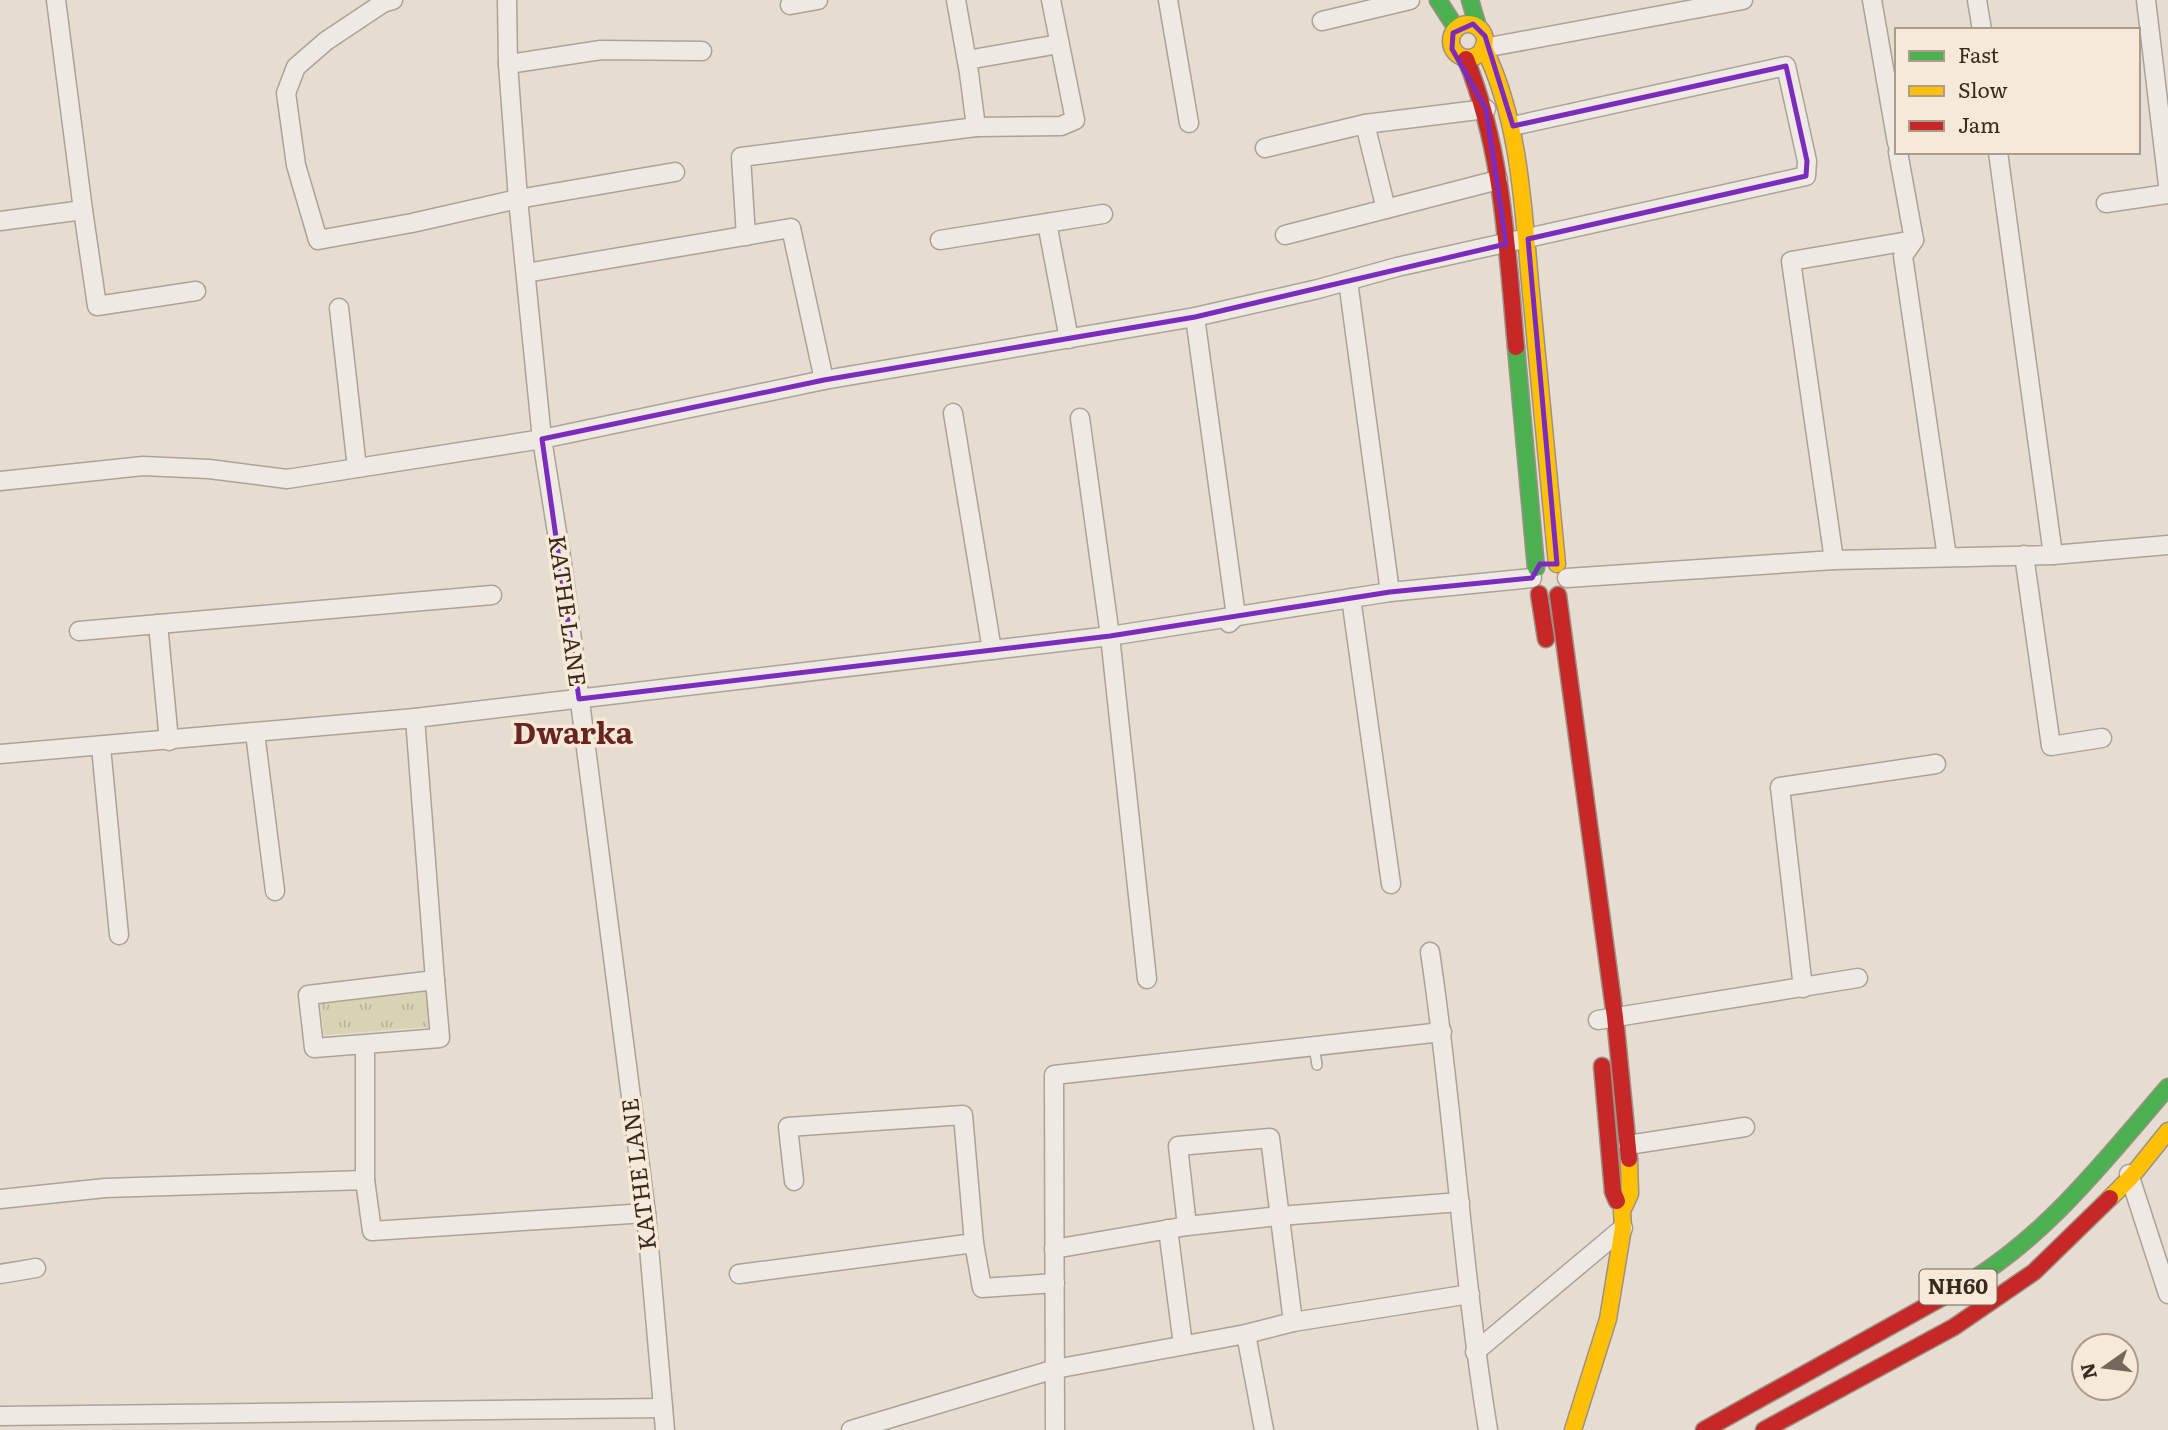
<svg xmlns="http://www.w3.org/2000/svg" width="2168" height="1430" font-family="Literata,serif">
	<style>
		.grass { fill: url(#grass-tufts) }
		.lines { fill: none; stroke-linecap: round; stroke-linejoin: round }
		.lane-casing { stroke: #aca298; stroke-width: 12 }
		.street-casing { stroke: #aca298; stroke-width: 21 }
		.fast-casing { stroke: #9b9188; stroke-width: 19 }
		.slow-casing { stroke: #9b9188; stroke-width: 19 }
		.jam-casing { stroke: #9b9188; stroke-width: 19 }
		.lane { stroke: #eee9e2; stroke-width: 9 }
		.street { stroke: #eee9e2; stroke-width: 18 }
		.fast { stroke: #4caf50; stroke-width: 16 }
		.slow { stroke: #ffc107; stroke-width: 16 }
		.jam { stroke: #c62828; stroke-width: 16 }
		.marked { fill: none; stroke: #7b2cbf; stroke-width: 5; stroke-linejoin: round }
		.labels { text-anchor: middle; stroke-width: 7; stroke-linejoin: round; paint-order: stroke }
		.shield { fill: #f6e9d7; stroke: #736357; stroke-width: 2 }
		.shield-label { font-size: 21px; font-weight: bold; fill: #3b2920 }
		.street-label { font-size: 23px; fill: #3b2920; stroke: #f6e9d7 }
		.district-label { font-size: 30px; font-weight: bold; fill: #68241f; stroke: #f6e9d7 }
	</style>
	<defs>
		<pattern id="grass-tufts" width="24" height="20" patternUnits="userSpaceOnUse" patternTransform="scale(1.75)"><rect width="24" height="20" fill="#d8d3b2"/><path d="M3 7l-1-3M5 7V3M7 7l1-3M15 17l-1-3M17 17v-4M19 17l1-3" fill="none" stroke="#bab599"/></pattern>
	</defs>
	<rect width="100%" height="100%" fill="#e6dcd0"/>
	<path class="grass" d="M426,990l2,37 -104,8 -4,-33z"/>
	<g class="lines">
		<g class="lane-casing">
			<path id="lane" d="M1314,1046l3,19"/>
		</g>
		<g class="street-casing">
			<g id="street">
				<path d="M56,0l27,210"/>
				<path d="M393,0l-10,3 -57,38 -30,26 -10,26 10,72 22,75 94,-17 106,-24 157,-27"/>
				<path d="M507,0l1,64 10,135 24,240 21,131 83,643 19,217"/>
				<path d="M1168,0l21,123"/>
				<path d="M1872,0l25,143"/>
				<path d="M1977,0l5,30"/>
				<path d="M2146,0l22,185"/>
				<path d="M790,5l28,-5"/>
				<path d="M1322,21l88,-21"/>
				<path d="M1484,48l259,-48"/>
				<path d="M967,60l92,-16"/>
				<path d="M508,64l93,-14 101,1"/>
				<path d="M1365,124l21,85"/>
				<path d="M976,127l85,-1 14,-6 -24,-120"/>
				<path d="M1265,148l100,-24 121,-15"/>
				<path d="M1898,152l16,88 -11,16 44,301"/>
				<path d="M2106,203l62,-9"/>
				<path d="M0,221l83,-11 14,96 99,-15"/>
				<path d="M1047,223l22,116"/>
				<path d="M1285,235l213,-55"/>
				<path d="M746,236l-5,-79 235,-30 -7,-54 -13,-73"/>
				<path d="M940,240l163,-26"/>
				<path d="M526,273l265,-45 33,152"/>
				<path d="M1348,281l42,311"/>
				<path d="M339,308l18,160"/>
				<path d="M1195,317l123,-28 79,-22 409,-91 1,-15 -21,-95 -273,60"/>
				<path d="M953,413l39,237"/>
				<path d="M0,481l143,-15 66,3 78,10 255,-40 282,-59 371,-63 41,299 -7,7"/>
				<path d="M2024,555l27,191 51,-8"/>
				<path d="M2053,555l115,-10"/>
				<path d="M1834,560l-43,-299 123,-21"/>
				<path d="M1567,578l267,-18 219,-5 -55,-403"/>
				<path d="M1351,598l40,286"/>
				<path d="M158,624l11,117"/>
				<path d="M79,631l413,-36"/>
				<path d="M415,718l695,-82 -30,-218"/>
				<path d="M255,733l20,158"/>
				<path d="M101,747l18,188"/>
				<path d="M0,754l415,-36 20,262"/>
				<path d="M1430,952c24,159 32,320 58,478"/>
				<path d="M1147,979l-37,-343 280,-44 142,-14"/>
				<path d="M1803,988l-23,-201 156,-23"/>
				<path d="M1598,1020l260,-42"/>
				<path d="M365,1044l75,-6 -5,-58 -127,15 6,53 51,-4v136"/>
				<path d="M1628,1145l117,-18"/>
				<path d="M2129,1174l39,120"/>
				<path d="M0,1199l105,-11 260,-8 7,51 274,-18"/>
				<path d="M1187,1226l92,-10 181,-14"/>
				<path d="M1168,1229l15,116"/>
				<path d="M974,1243l8,45 73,-5"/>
				<path d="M1054,1249l133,-23 -9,-80 92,-8 23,184"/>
				<path d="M0,1274l36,-6"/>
				<path d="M739,1274l235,-31 -11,-128 -175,12 6,54"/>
				<path d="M1246,1334l18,96"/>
				<path d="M1475,1352l148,-124"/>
				<path d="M0,1416l663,-8"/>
				<path d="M851,1430l204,-61 191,-35 47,-12 177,-28"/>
				<path d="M1055,1430l-1,-355 388,-43"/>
			</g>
		</g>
		<g class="fast-casing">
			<g id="fast">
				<path d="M1438,0l18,28"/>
				<path d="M1470,0l8,27"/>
				<path d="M1516,347l20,221"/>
				<path d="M1959,1288c85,-48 146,-128 209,-201"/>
			</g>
		</g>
		<g class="slow-casing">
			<g id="slow">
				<circle cx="1468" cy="41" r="17"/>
				<path d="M1484,48c37,76 39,162 47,245 9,90 17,181 26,271"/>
				<path d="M2110,1198l21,-21 37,-46"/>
				<path d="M1573,1430l35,-111 15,-91 -1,-17 8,-17 -1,-35"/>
			</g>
		</g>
		<g class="jam-casing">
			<g id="jam">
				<path d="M1466,59c37,92 41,190 50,288"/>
				<path d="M1539,594l7,45"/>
				<path d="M1558,595l57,422 14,142"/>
				<path d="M1602,1066l11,126 4,9"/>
				<path d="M1704,1430l255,-142"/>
				<path d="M1764,1430l190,-103 80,-55 76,-74"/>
			</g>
		</g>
		<use href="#lane" class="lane"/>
		<use href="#street" class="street"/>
		<use href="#fast" class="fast"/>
		<use href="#slow" class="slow"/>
		<use href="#jam" class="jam"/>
	</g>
	<path class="marked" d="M1473,24l12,12 28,90 273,-60 21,95 -1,15 -278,63 29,325h-17l-8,14 -142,14 -280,44 -531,63 -37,-260 282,-59 371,-63 311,-73 -20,-135 -34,-60 1,-16z"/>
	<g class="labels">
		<rect class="shield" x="1919.5" y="1269.5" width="77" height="35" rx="5"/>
		<g class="shield-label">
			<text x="1958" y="1294">NH60</text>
		</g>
		<g class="street-label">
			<text transform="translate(567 611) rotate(82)" y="8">KATHE LANE</text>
			<text transform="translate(639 1174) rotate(-97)" y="8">KATHE LANE</text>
		</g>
		<g class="district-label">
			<text x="573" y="744">Dwarka</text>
		</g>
	</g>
	<rect x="1895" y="28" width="245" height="126" fill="#f6e9d7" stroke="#ab9c8e" stroke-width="2"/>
	<rect x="1909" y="51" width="35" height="10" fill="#4caf50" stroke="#ab9c8e" stroke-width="2"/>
	<text x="1958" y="63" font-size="21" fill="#3b2920">Fast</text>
	<rect x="1909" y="86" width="35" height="10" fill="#ffc107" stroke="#ab9c8e" stroke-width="2"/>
	<text x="1958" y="98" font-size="21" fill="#3b2920">Slow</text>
	<rect x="1909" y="121" width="35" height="10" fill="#c62828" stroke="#ab9c8e" stroke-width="2"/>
	<text x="1958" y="133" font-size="21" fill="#3b2920">Jam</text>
	<g transform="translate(2105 1367) rotate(256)"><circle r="33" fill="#f6e9d7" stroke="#ab9c8e" stroke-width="2"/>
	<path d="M0-5L12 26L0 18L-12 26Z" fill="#77685e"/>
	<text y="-10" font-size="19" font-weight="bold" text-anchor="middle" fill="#3b2920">N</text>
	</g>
</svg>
